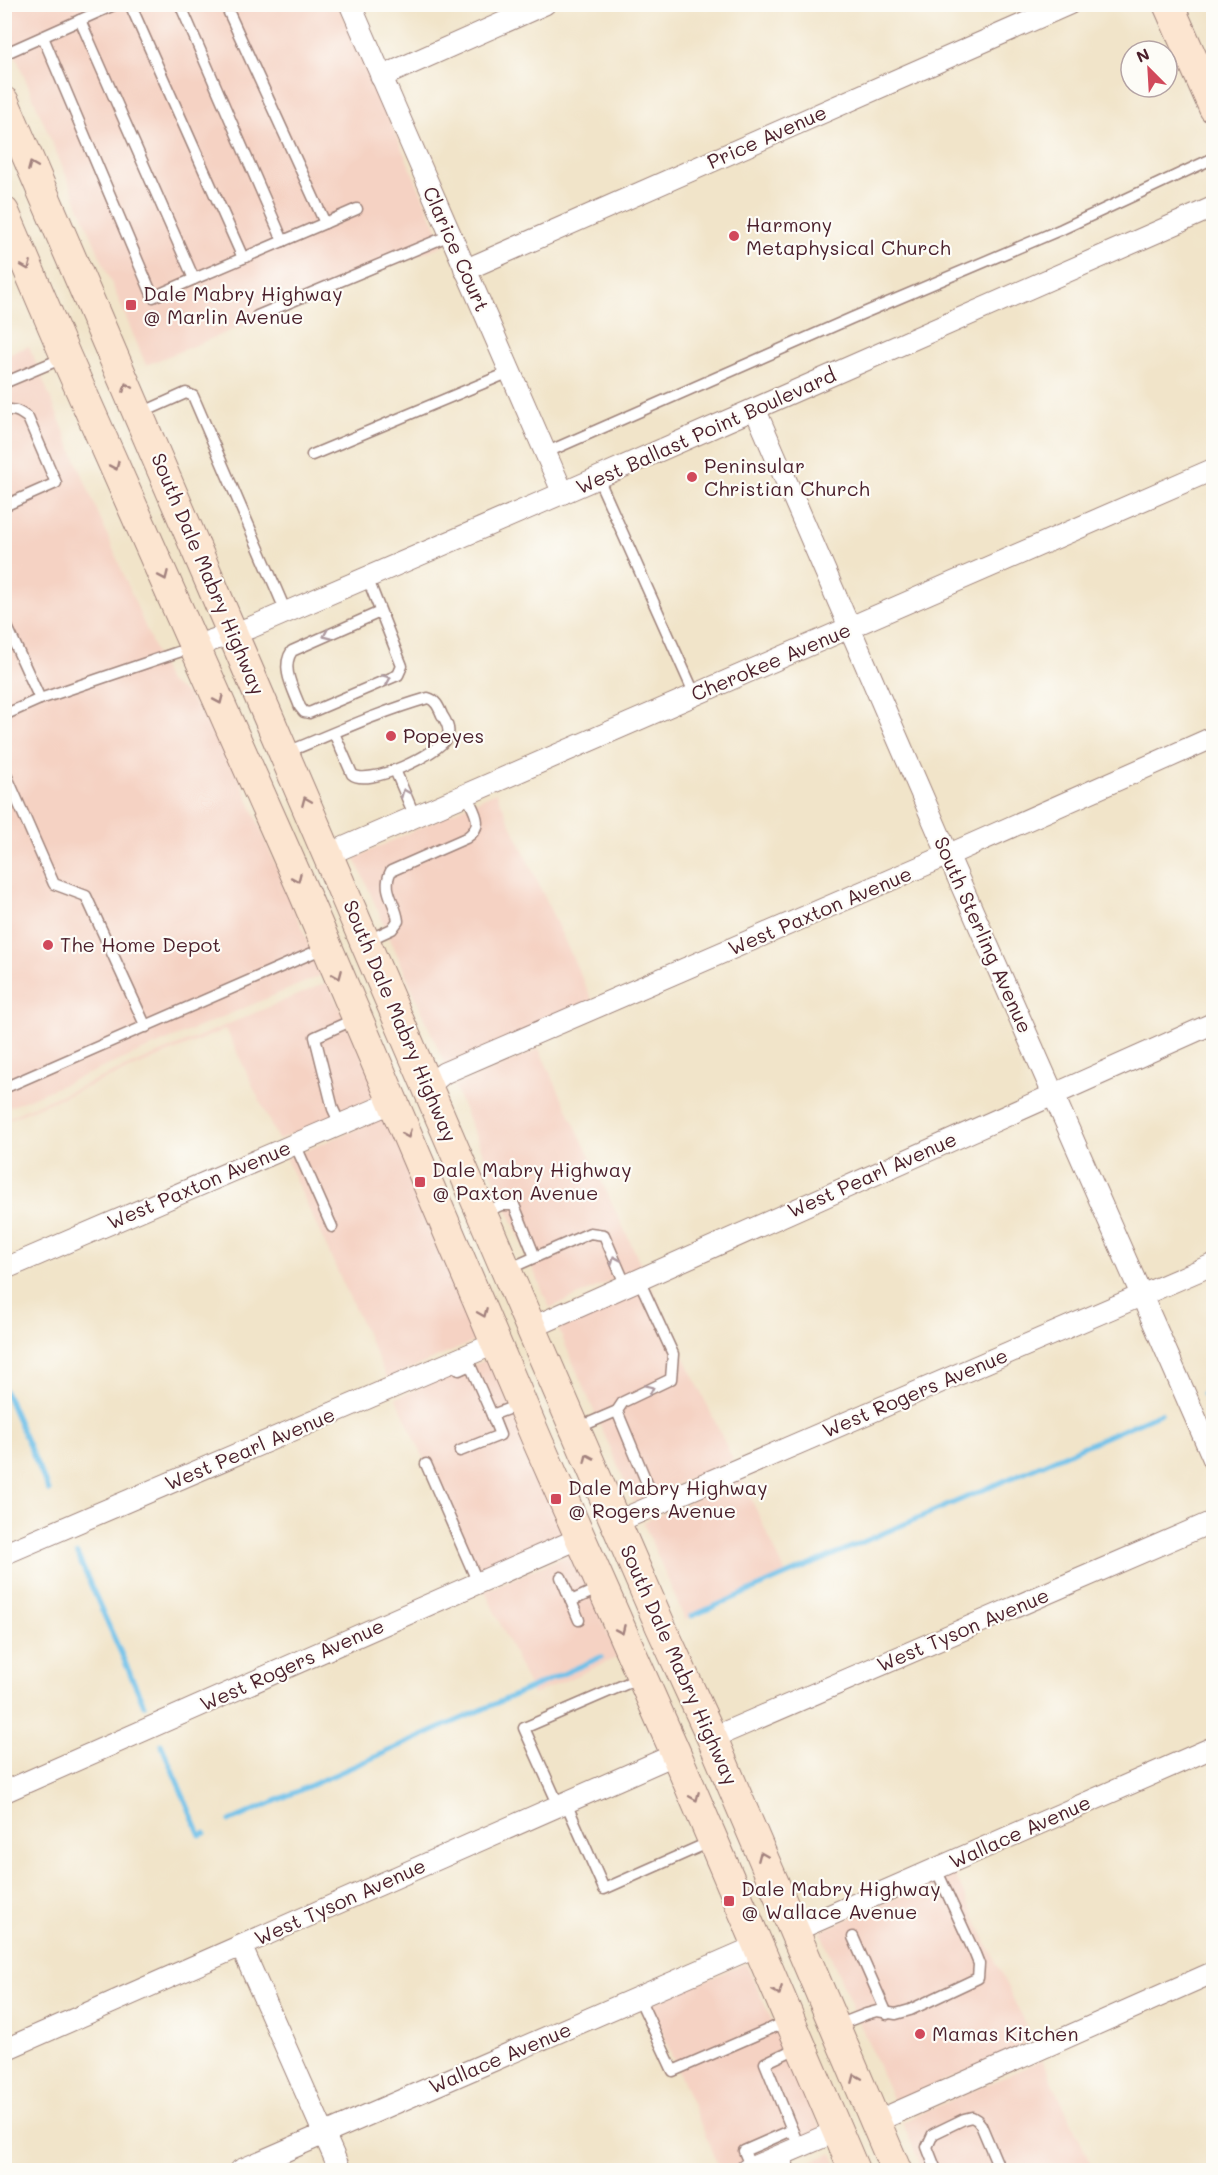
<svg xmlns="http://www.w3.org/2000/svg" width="1218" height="2175" font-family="Mali,sans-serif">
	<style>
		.built { fill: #f5d2c3 }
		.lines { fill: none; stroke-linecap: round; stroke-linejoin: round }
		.stream { stroke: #6dc0e9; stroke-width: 5 }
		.lane-casing { stroke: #9e827a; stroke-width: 13 }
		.street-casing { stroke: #9e827a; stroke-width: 23 }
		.secondary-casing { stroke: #9e827a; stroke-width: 32 }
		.lane { stroke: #fff; stroke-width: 10 }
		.street { stroke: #fff; stroke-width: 21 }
		.secondary { stroke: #fce5d0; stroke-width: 30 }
		.oneway { stroke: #a3827e }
		.oneway2 { stroke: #ae9aa0 }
		.poi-dot { fill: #d1495b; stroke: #fdfcf7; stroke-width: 2 }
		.labels { text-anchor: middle; stroke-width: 4.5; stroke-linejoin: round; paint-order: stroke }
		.street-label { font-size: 20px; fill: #4a1f2b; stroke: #fdfcf7 }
		.poi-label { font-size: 20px; fill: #4a1f2b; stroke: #fdfcf7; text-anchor: start }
	</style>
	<rect width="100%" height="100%" fill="#fdfcf7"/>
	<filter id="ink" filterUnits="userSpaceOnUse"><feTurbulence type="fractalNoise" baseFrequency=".0167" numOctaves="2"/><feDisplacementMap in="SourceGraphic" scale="12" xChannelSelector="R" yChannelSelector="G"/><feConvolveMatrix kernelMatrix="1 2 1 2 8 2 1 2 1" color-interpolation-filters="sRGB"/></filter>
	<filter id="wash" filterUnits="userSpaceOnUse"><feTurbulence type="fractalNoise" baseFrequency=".008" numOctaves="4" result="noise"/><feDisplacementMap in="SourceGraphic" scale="24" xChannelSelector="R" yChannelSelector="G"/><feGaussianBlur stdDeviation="1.35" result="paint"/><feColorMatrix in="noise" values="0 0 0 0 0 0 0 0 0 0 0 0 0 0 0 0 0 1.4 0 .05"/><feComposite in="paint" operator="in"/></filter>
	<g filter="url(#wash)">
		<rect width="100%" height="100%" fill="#f1e4c9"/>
		<g class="built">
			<path d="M4,5h335l105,240 -298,120 -141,-334z"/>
			<path d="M29,346l139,336 20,13 39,53 95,227 -317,134 -1,-753z"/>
			<path d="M496,792l97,210 -147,65 -91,-209z"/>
			<path d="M328,982l53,114 -103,44 -52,-111 -221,92v-2l13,-6z"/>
			<path d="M539,1049l103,218 -92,41 -96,-222z"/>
			<path d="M389,1115l94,223 -96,41 -101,-220z"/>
			<path d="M651,1286l82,174 -99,43 -76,-175z"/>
			<path d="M492,1357l74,176 -90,39 -80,-174z"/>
			<path d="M742,1479l44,95 -101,46 -42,-98z"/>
			<path d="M574,1552l44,105 -85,38 -48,-104z"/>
			<path d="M954,1873l79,168 -139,62 -74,-172z"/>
			<path d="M746,1963l77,171 -87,36h-16l-70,-166z"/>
			<path d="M1042,2060l52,110h-171l-21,-48z"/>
			<path d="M832,2153l7,17h-49z"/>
		</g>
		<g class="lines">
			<g class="stream">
				<path d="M4,1389l45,102"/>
				<path d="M1203,1394l11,-4"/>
				<path d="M77,1554l67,151"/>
				<path d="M692,1616l469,-203"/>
				<path d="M161,1744l39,91 5,-2"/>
				<path d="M230,1821l371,-164"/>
			</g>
		</g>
	</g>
	<g filter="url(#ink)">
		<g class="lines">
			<g class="lane-casing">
				<g id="lane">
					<path d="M130,4l113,254"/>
					<path d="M180,4l103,237"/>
					<path d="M80,20l114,259 131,-56 -100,-219"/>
					<path d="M43,37l110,260 41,-18"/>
					<path d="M4,54l112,-50"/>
					<path d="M325,223l32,-14"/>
					<path d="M257,316l193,-81"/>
					<path d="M4,383l59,-25"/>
					<path d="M4,411c10,-3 16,1 24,7l28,65 -52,23"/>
					<path d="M139,414l47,-21 7,3 93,216"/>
					<path d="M545,453l307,-135 210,-89 152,-71"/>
					<path d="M312,455l198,-83"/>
					<path d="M598,478l97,217"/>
					<path d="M367,577l35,89 -4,9 -89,38 -5,-1 -4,-5c-6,-17 -20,-39 -8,-56l88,-39"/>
					<path d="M4,620l36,79"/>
					<path d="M4,715l36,-16 153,-52"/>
					<path d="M285,753c47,-19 94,-41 143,-55 8,2 11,10 14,17 4,6 9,15 5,22 -8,17 -80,51 -95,37l-18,-41"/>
					<path d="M4,770l50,114 32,12 60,131"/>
					<path d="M395,770l20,47"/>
					<path d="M366,941l26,-12 6,-8c-2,-19 -17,-31 -7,-50l75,-33c20,-13 8,-26 0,-44"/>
					<path d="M4,1088l322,-141"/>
					<path d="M340,1124l-7,-15 -18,-72 40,-18"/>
					<path d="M295,1144l37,83"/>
					<path d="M482,1214l19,-9h13l21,52"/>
					<path d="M506,1270l84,-37 14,2 22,51"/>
					<path d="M639,1280l34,74 -2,25 -48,23 -6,9 39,94"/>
					<path d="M459,1370l11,-5 22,50"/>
					<path d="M575,1429l42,-18"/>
					<path d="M460,1451l40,-16 -8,-20 29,-11"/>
					<path d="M426,1464l52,119"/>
					<path d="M561,1577l10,24"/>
					<path d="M579,1620l-8,-19 31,-14"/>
					<path d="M566,1803l38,86 106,-47"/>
					<path d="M559,1806l-35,-78 118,-51"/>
					<path d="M853,1937l34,77"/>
					<path d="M639,1998l34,73 115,-50"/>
					<path d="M838,2025l28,-11 11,-3 19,3 14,-4 68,-32 1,-14 -4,-10 -39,-85"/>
					<path d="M799,2047l-34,16 34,84"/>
					<path d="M783,2155l7,15"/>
					<path d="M751,2168l-7,-17 48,-21"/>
					<path d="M936,2170l-9,-23 6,-13 31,-15 8,-2 5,3 4,5 19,45"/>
				</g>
			</g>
			<g class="street-casing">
				<g id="street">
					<path d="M350,4l213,489"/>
					<path d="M381,77l164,-73"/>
					<path d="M465,270l604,-266"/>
					<path d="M755,409l193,446 266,605"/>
					<path d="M195,646l57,-19 311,-134 651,-286"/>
					<path d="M329,854l885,-385"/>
					<path d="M428,1086l16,-13 504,-218 266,-118"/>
					<path d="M4,1269l389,-167"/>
					<path d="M531,1328l683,-305"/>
					<path d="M616,1522l598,-258"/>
					<path d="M4,1554l492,-211"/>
					<path d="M712,1738l502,-217"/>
					<path d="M4,1792l576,-254"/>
					<path d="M794,1931l420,-184"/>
					<path d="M241,1946l99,224"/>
					<path d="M4,2050l672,-296"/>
					<path d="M875,2122l339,-150"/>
					<path d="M241,2170l518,-225"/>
					<path d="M746,2170l91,-39"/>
				</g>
			</g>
			<g class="secondary-casing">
				<g id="secondary">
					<path d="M1168,4l46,104"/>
					<path d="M4,102l502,1168 155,357 51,111 184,432"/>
					<path d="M4,212l62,145 238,536 234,549 138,312 178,416"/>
				</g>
			</g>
			<use href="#lane" class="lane"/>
			<use href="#street" class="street"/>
			<use href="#secondary" class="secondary"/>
		</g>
		<defs><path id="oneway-chevron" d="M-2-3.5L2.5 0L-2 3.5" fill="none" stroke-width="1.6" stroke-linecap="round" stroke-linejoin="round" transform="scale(1.5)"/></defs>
		<g class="oneway">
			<use href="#oneway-chevron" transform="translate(32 166) rotate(-113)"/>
			<use href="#oneway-chevron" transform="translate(27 266) rotate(67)"/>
			<use href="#oneway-chevron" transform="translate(127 387) rotate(-113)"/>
			<use href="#oneway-chevron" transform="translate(115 466) rotate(66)"/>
			<use href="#oneway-chevron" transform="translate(164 576) rotate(66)"/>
			<use href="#oneway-chevron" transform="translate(219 700) rotate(66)"/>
			<use href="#oneway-chevron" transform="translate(306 801) rotate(-113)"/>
			<use href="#oneway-chevron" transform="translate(297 878) rotate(66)"/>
			<use href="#oneway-chevron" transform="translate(338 975) rotate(67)"/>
			<use href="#oneway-chevron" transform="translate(407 1134) rotate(67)"/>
			<use href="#oneway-chevron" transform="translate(483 1313) rotate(67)"/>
			<use href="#oneway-chevron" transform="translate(588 1458) rotate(-114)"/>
			<use href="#oneway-chevron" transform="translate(621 1630) rotate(66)"/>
			<use href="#oneway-chevron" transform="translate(695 1797) rotate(67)"/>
			<use href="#oneway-chevron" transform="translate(762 1856) rotate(-113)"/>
			<use href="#oneway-chevron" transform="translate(778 1991) rotate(67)"/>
			<use href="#oneway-chevron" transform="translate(856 2078) rotate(-113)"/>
		</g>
		<g class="oneway2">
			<use href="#oneway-chevron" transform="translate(327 635) rotate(156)"/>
			<use href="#oneway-chevron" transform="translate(387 679) rotate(-23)"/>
			<use href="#oneway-chevron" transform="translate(405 793) rotate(-112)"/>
			<use href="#oneway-chevron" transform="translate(615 1260) rotate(-114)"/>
			<use href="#oneway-chevron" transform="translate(650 1389) rotate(-25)"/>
		</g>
	</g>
	<g class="poi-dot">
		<circle cx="734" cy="236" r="6"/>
		<rect x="125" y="299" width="12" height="12" rx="3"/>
		<circle cx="692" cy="477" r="6"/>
		<circle cx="391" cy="736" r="6"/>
		<circle cx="48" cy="945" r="6"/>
		<rect x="414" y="1176" width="12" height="12" rx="3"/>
		<rect x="550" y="1493" width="12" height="12" rx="3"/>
		<rect x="723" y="1895" width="12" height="12" rx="3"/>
		<circle cx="920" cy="2034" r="6"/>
	</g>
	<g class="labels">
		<g class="street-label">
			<text transform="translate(767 137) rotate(-24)" y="7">Price Avenue</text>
			<text transform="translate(456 249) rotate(66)" y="7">Clarice Court</text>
			<text transform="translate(706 431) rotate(-24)" y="7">West Ballast Point Boulevard</text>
			<text transform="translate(208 574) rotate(67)" y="7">South Dale Mabry Highway</text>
			<text transform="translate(771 662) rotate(-23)" y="7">Cherokee Avenue</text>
			<text transform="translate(820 911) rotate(-23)" y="7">West Paxton Avenue</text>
			<text transform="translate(983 935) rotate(66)" y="7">South Sterling Avenue</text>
			<text transform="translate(400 1021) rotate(67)" y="7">South Dale Mabry Highway</text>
			<text transform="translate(872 1175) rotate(-24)" y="7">West Pearl Avenue</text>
			<text transform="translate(199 1185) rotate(-23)" y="7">West Paxton Avenue</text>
			<text transform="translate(915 1393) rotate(-23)" y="7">West Rogers Avenue</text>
			<text transform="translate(250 1449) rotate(-23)" y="7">West Pearl Avenue</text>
			<text transform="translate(963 1630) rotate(-23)" y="7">West Tyson Avenue</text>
			<text transform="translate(292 1665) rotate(-24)" y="7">West Rogers Avenue</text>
			<text transform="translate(679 1665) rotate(66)" y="7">South Dale Mabry Highway</text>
			<text transform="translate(1020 1832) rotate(-24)" y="7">Wallace Avenue</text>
			<text transform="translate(340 1902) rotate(-24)" y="7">West Tyson Avenue</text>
			<text transform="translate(500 2058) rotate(-23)" y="7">Wallace Avenue</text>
		</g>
		<g class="poi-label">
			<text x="746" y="232">Harmony<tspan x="746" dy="23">Metaphysical Church</tspan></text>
			<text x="143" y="301">Dale Mabry Highway<tspan x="143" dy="23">@ Marlin Avenue</tspan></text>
			<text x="704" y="473">Peninsular<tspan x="704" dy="23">Christian Church</tspan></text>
			<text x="403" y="743">Popeyes</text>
			<text x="60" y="952">The Home Depot</text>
			<text x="432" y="1177">Dale Mabry Highway<tspan x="432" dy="23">@ Paxton Avenue</tspan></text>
			<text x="568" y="1495">Dale Mabry Highway<tspan x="568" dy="23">@ Rogers Avenue</tspan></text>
			<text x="741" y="1896">Dale Mabry Highway<tspan x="741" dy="23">@ Wallace Avenue</tspan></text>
			<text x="932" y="2041">Mamas Kitchen</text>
		</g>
	</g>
	<rect width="1218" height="2175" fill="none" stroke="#fdfcf7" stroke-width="24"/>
	<g transform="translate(1149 69) rotate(336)"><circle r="28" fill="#fdfcf7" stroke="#b5a4a5" stroke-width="1.5"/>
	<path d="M0-4.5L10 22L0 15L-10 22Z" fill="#d1495b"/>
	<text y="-9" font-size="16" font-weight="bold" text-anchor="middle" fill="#4a1f2b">N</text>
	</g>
</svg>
